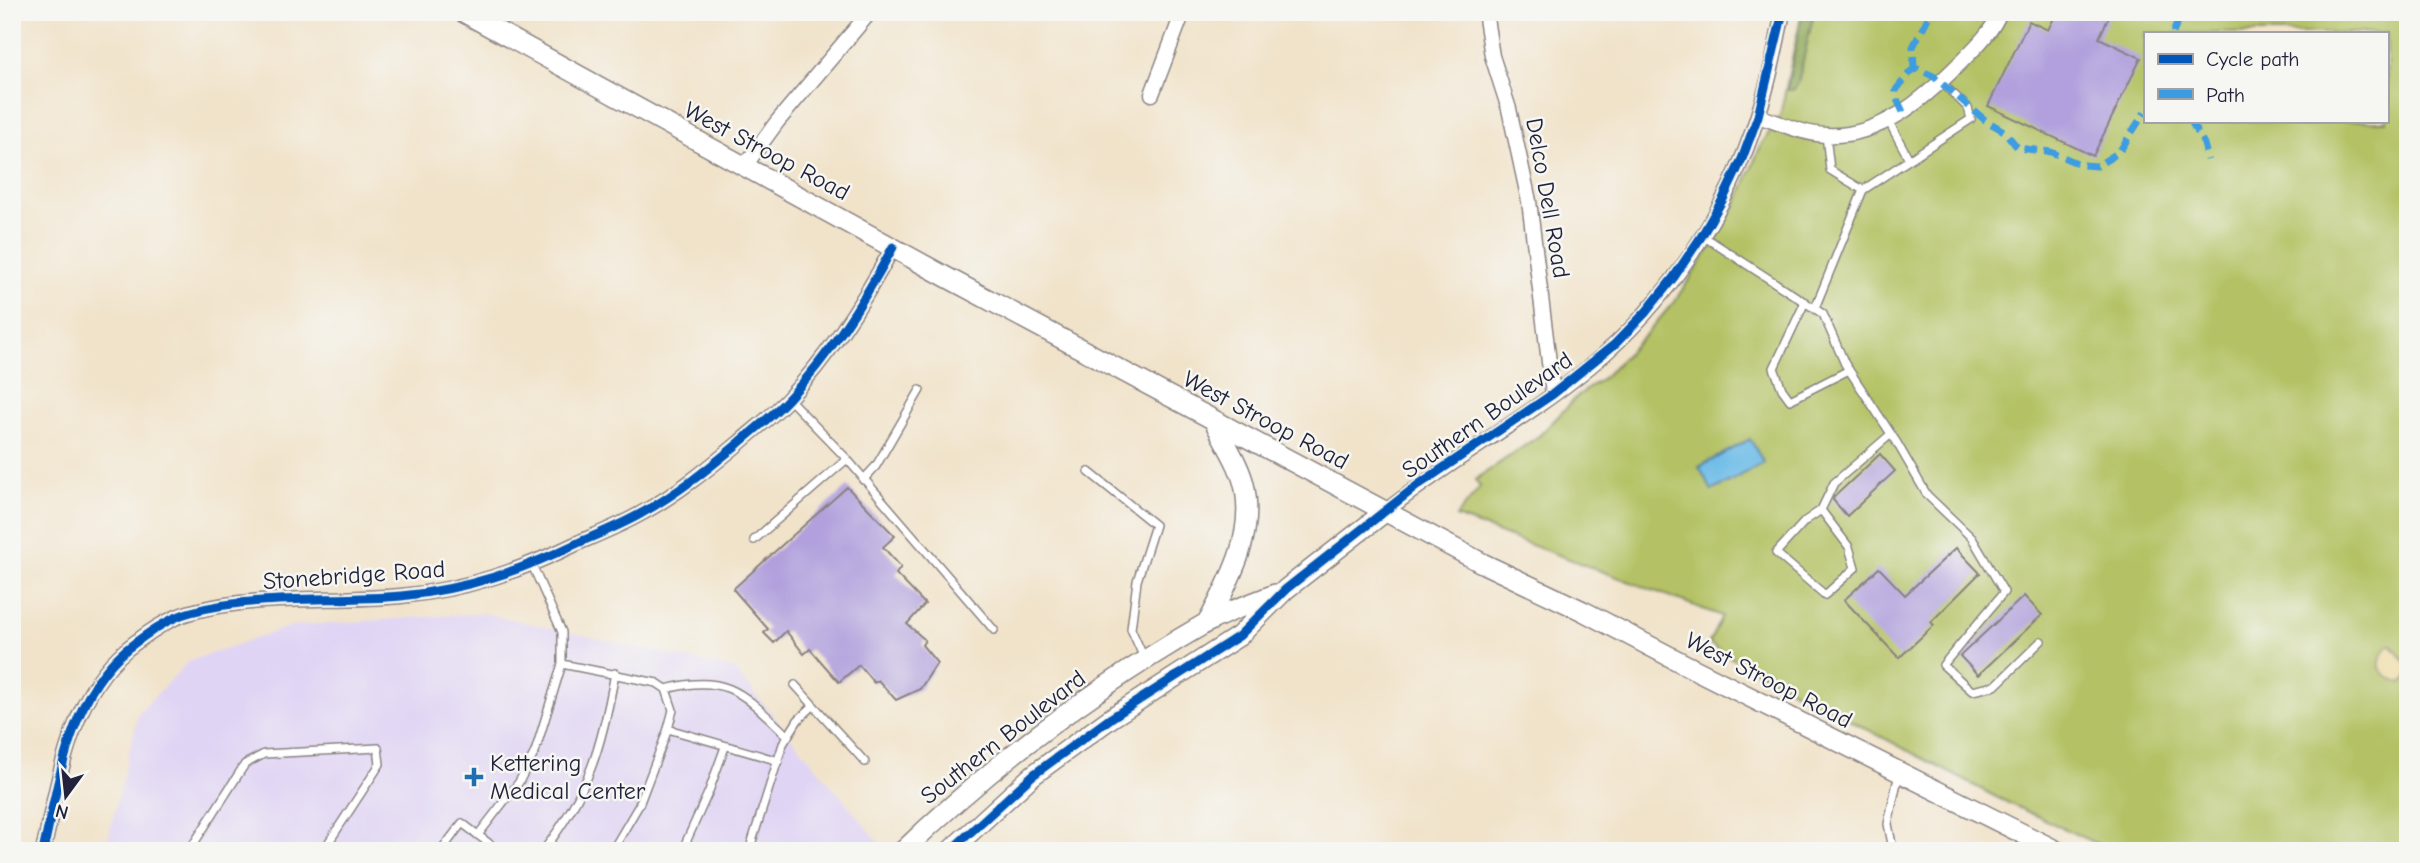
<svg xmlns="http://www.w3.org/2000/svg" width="2420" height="863" font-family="'Comic Neue',sans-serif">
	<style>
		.built { fill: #e0d4f4 }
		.green { fill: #b4c265; stroke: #6b7250; stroke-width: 2; fill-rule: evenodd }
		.forest { fill: #8fa85a; stroke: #58654a; stroke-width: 2 }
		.sand { fill: #eeda9e; stroke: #887e6c; stroke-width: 2 }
		.water { fill: #6dbce8; stroke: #486f92; stroke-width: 2 }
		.building { fill: #b1a0dd }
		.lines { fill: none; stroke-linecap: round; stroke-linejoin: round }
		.lane-casing { stroke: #8a8282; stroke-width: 10 }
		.street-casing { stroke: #8a8282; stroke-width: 17 }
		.secondary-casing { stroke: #8a8282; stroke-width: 22 }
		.lane { stroke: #fff; stroke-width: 7 }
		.street { stroke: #fff; stroke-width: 14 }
		.secondary { stroke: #fff; stroke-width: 19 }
		.quiet { stroke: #3c9ce2; stroke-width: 7; stroke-dasharray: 14 7; stroke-linecap: butt }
		.cycleway-casing { stroke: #f6f6f2; stroke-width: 13 }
		.cycleway { stroke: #0057b8; stroke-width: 9 }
		.poi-dot { fill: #1f6fb2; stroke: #f6f6f2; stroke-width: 2.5 }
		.labels { text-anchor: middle; stroke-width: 5; stroke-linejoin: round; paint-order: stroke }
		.street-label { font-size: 24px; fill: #22223b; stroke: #f6f6f2 }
		.poi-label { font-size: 24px; fill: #22223b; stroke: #f6f6f2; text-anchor: start }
	</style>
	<rect width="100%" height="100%" fill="#f6f6f2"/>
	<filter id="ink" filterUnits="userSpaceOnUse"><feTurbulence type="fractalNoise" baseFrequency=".0143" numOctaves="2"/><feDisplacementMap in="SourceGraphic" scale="14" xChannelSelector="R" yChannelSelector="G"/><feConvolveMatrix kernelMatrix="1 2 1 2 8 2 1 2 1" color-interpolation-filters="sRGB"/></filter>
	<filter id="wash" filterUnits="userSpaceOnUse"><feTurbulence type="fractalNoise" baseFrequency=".00686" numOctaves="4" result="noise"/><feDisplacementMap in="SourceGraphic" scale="28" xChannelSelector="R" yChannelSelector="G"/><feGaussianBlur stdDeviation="1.57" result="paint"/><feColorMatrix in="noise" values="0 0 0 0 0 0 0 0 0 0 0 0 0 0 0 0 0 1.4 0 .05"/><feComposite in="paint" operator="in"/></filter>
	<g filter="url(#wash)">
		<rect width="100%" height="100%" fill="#f1e3ca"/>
		<path class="built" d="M482,613l252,56 146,174 -11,8h-764l34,-139 50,-51 102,-35z"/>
		<path class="green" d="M1802,12h606v839h-296l-116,-54 -270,-142 -17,-12 13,-27 -266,-99 24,-30 -5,-7 65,-45 39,-40 25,-18 44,-45 26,-30 40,-59 22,-38 25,-60 19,-29zM2145,33h242v88h-242z"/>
		<path class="forest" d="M1802,12h12l-16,71 -5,7h-6z"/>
		<path class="sand" d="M2391,645l17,20v12l-6,6c-22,-8 -30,-16 -14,-37z"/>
		<path class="water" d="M1750,439l14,24 -52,28 -13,-24z"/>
		<g id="blocks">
			<g class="building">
				<path d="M2057,12h54l-12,26 42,20 -48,98 -105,-50 41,-85 19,9z"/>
				<path d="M1880,454l15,17 -48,45 -14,-16 1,-3z"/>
				<path d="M847,487l48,49 -12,11 18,20 -5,7 29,30 -18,20 18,16 -3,5 15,18 -17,26 -24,11 -18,-20 -4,3 -15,-18 -20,17 -29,-33 -6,5 -18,-23 -12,12 -10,-10 4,-4 -35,-40z"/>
				<path d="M1956,548l24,25 -49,49 3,3 -35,33 -55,-58 35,-32 26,27z"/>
				<path d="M2024,596l18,19 -64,60 -18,-19z"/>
			</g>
		</g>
	</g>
	<g filter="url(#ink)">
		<use href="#blocks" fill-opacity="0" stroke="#8a8282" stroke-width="2"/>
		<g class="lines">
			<g class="lane-casing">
				<g id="lane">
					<path d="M1888,120l21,39"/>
					<path d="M1826,135l4,35 33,20"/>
					<path d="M1703,236l120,78 22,50 52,79 30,52 45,43 32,54 -61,73 29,26 23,-5 46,-45"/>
					<path d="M1805,302l-31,66 8,21 8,11 59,-30"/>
					<path d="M1815,308l48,-118 108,-71 -3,-11 -27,-26"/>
					<path d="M789,399l58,60 147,171"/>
					<path d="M1089,472l66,53 -18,56 -6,48 13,29"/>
					<path d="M863,480l13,-14 44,-76"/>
					<path d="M1821,510l-16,11 -29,32 49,42 30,-27 -6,-21 -28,-37 13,-27 57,-49"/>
					<path d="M754,540l93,-81"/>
					<path d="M532,565l30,67v32"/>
					<path d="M795,685l70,77"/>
					<path d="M666,689c63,-17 79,7 122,47"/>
					<path d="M668,729l111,32"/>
					<path d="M478,835l41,-53 16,-30 27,-88 95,19 9,6 7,21 -5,19 -29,76 -27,46"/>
					<path d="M189,851l56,-87 19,-10 114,-6 2,16 -57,87"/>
					<path d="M441,851l21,-28 37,28"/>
					<path d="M543,851c46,-59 59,-105 72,-178"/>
					<path d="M682,851l27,-60 16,-44"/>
					<path d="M749,851l34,-107 15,-24 15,-14"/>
					<path d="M1896,851l-3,-2 -5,-25 11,-51"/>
				</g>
			</g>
			<g class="street-casing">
				<g id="street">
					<path d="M1485,12l7,44 17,53 20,92 24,193"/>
					<path d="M1152,94l31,-82"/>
					<path d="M1758,116c22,7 45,18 68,19 54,3 98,-36 134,-72 15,-15 32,-31 40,-51"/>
					<path d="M744,167l33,-45 93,-110"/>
					<path d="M1386,511c65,-52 139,-91 203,-144 78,-63 139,-156 169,-252 11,-33 18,-68 25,-103"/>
					<path d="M43,851c16,-69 26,-154 84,-202 18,-14 41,-31 64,-37 68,-18 140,-10 210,-16 67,-7 119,-25 179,-54 21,-9 43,-18 62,-29 35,-19 67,-45 97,-70 17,-15 36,-29 51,-46 42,-45 74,-96 103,-150"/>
				</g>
			</g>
			<g class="secondary-casing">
				<g id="secondary">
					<path d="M463,12l485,266 534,285 103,49 99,52 373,187"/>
					<path d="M1208,622c21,-41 46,-84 37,-133 -4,-23 -21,-47 -31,-68"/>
					<path d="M903,851c91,-88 194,-165 303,-228 22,-12 47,-20 69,-29"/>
					<path d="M950,851l83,-76 78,-57 128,-82 47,-47 100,-78"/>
				</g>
			</g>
			<use href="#lane" class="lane"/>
			<use href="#street" class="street"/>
			<use href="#secondary" class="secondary"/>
			<g class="quiet">
				<path d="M2173,33l9,-21"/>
				<path d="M1914,70l-1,-23 18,-35"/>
				<path d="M1903,112l-7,-15v-7l15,-19 7,-2 15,7 52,44 19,11 14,17 33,4 31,13 15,1 22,-14 26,-40"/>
				<path d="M2191,121l13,23 4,16"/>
			</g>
			<g class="cycleway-casing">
				<g id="cycleway">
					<path d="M43,851c16,-69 26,-154 84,-202 18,-14 41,-31 64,-37 68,-18 140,-10 210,-16 67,-7 119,-25 179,-54 21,-9 43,-18 62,-29 35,-19 67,-45 97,-70 17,-15 36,-29 51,-46 42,-45 74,-96 103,-150"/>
					<path d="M950,851l83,-76 78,-57 128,-82 47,-47 132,-104 135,-91 62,-50 31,-32 28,-35 27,-40 22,-38 19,-40 16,-43 25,-104"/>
				</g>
			</g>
			<use href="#cycleway" class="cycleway"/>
		</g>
	</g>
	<path class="poi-dot" d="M470.5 766.5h7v7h7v7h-7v7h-7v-7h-7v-7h7z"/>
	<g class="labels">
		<g class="street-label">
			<text transform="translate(767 151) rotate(28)" y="8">West Stroop Road</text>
			<text transform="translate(1548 198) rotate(80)" y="8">Delco Dell Road</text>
			<text transform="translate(1487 415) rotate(-35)" y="8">Southern Boulevard</text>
			<text transform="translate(1266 420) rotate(28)" y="8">West Stroop Road</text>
			<text transform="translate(354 575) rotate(-4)" y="8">Stonebridge Road</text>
			<text transform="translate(1769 680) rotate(27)" y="8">West Stroop Road</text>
			<text transform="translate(1003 737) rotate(-38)" y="8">Southern Boulevard</text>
		</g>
		<g class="poi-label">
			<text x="490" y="771">Kettering<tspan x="490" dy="28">Medical Center</tspan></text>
		</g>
	</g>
	<rect width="2420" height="863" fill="none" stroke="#f6f6f2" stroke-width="42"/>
	<rect x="2144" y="32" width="245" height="91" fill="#f6f6f2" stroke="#a1a1a9" stroke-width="2"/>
	<rect x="2158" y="54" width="35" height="10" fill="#0057b8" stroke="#a1a1a9" stroke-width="2"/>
	<text x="2206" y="66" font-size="21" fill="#22223b">Cycle path</text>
	<rect x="2158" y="89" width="35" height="10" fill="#3c9ce2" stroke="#a1a1a9" stroke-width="2"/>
	<text x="2206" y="102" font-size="21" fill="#22223b">Path</text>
	<g transform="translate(66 796) rotate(195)" stroke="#f6f6f2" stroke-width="5" paint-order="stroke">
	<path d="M0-5L12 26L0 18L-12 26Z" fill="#22223b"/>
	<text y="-10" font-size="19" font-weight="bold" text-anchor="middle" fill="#22223b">N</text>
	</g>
</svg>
